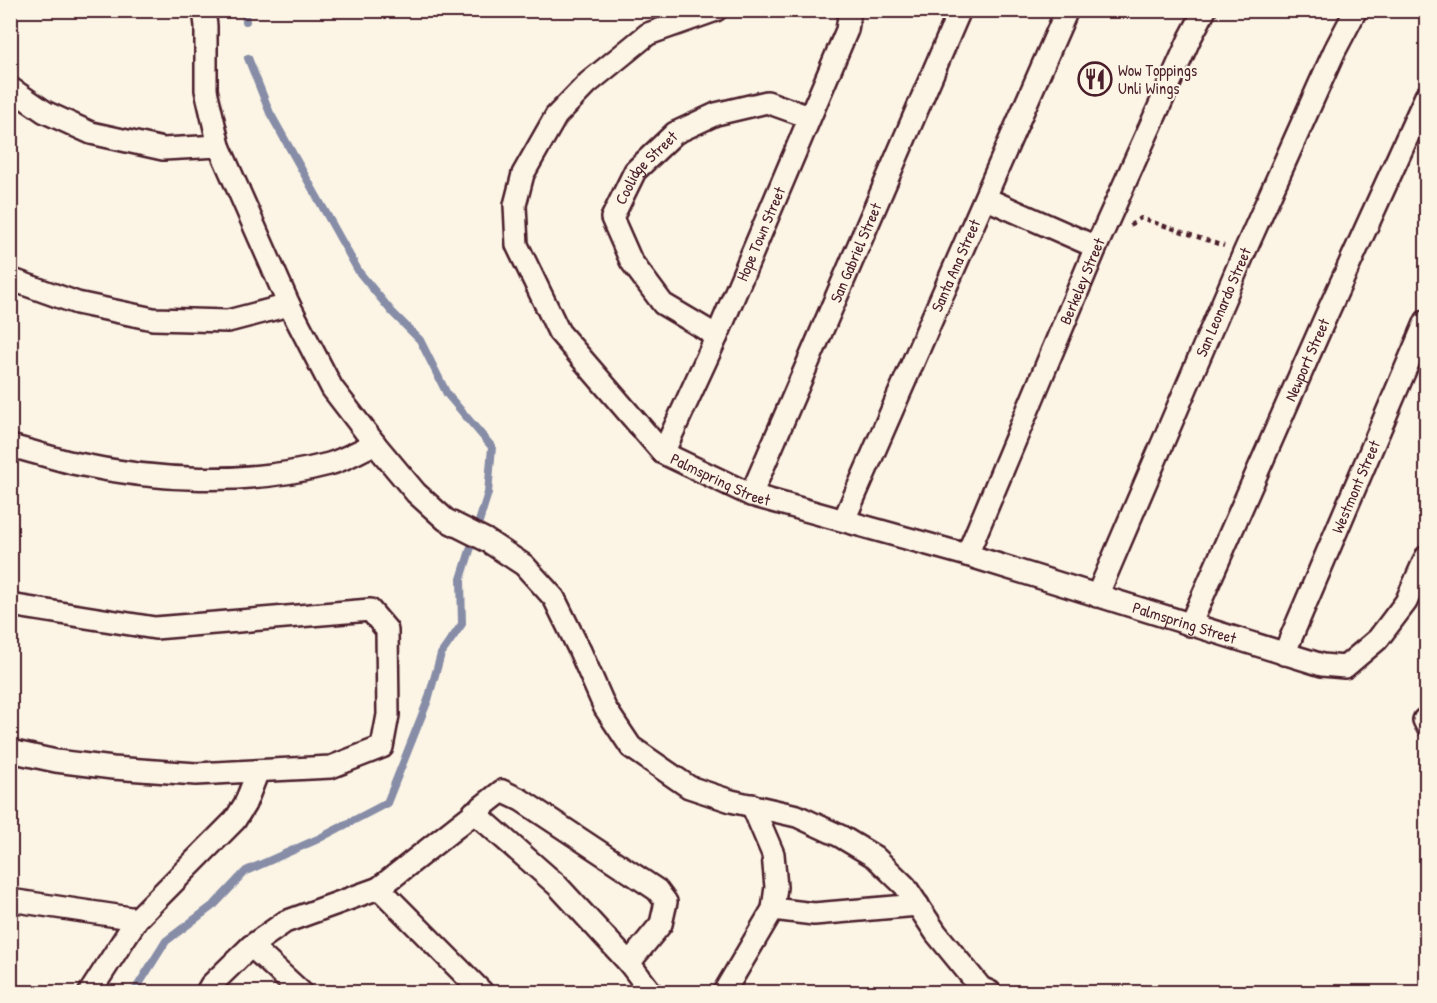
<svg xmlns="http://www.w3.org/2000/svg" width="1437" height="1003" font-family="'Patrick Hand',sans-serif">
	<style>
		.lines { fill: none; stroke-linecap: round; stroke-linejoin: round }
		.stream { stroke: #878da7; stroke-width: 8 }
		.street-casing { stroke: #4a1f2b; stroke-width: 26 }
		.path { stroke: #4a1f2b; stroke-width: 4; stroke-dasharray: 4.5 4.5; stroke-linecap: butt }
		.street { stroke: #fcf5e5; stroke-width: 21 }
		.labels { text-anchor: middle; stroke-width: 4.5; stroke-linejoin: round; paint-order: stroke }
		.poi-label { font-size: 16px; fill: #4a1f2b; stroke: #fcf5e5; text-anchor: start }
		.street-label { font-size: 16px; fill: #4a1f2b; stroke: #fcf5e5 }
	</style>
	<rect width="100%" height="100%" fill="#fcf5e5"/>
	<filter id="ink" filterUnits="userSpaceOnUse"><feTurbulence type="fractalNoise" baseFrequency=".0167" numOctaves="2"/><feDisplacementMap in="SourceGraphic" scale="12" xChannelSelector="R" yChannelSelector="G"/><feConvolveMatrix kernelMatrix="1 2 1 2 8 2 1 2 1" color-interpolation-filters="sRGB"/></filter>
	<g filter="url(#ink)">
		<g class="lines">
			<g class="stream">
				<path d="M244,10l2,11"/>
				<path d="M134,992l32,-51 49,-37 31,-33 72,-32 69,-36 41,-103 13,-46 21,-30 -1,-45 27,-86 4,-46 -45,-53 -27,-54 -28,-28 -33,-40 -89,-159 -22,-55"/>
			</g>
			<g class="street-casing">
				<g id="street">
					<path d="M204,10l2,16v64l13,56 70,159 43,83 43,56 41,49 30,27 40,20 38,25 30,33 26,53 25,57 26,39 58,40 42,14 66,15 43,20 35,21 30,29 31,47 45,55 9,4"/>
					<path id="s1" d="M716,10l-68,24 -60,49 -32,33 -33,58 -8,31 2,40 42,87 104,121 88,42 216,60 355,110 23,2 33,-28 28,-37 20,-45"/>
					<path d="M10,88l35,24 46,21 72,16 56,-3"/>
					<path d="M987,199l109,48"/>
					<path d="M10,279l67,24 76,16 75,2 61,-16"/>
					<path id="s2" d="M717,336l-54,-32 -32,-43 -19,-43 23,-47 40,-38 41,-19 51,-12 42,15"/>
					<path d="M10,446c21,5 42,12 63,17 82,18 173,23 256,1 15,-4 31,-14 46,-20"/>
					<path id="s3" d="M663,453l54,-117 130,-306 3,-20"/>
					<path id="s4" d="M751,495l209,-485"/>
					<path id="s5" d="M844,520l223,-510"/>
					<path id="s6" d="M967,555l129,-308 94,-209 15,-28"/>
					<path id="s7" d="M1097,596l147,-343 91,-203 21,-40"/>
					<path d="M10,605l145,23 215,-18 17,20 1,85 -6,32 -51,20 -135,7 -83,-6 -57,-7 -46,-10"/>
					<path id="s8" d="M1190,625l136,-309 100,-220"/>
					<path id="s9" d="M1284,654l142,-333"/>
					<path d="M1424,720l2,4"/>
					<path d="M474,812l83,73 72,78 22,29"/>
					<path d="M379,888l103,104"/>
					<path d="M10,900l127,19"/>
					<path d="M773,909l41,5 104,-9"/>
					<path d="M251,946l50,46"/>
					<path d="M90,992l47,-73 98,-99 10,-16 13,-33"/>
					<path d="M207,992l4,-7 40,-39 34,-24 94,-34 123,-97 19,9 136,90 9,12 -5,22 -32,39"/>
					<path d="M724,992l49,-83 3,-22 -3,-33 -21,-49"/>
				</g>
			</g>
			<path class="path" d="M1130,225l11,-7 83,28"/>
			<use href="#street" class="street"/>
		</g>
	</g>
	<defs>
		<g id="restaurant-ring" transform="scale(1.725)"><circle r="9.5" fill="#fcf5e5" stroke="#4a1f2b" stroke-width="1.5"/><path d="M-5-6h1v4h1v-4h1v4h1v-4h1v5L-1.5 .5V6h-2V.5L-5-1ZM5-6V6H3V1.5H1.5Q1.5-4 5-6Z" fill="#4a1f2b"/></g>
	</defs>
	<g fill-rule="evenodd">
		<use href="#restaurant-ring" x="1095" y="79"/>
	</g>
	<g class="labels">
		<g class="poi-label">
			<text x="1118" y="76">Wow Toppings<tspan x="1118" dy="18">Unli Wings</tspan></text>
		</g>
		<g class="street-label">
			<text dy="6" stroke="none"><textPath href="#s2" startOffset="225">Coolidge Street</textPath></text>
			<text dy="6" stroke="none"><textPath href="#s3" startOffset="240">Hope Town Street</textPath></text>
			<text dy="6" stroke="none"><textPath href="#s4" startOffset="264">San Gabriel Street</textPath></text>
			<text dy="6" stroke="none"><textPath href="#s5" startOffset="278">Santa Ana Street</textPath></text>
			<text dy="6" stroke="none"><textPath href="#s6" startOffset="297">Berkeley Street</textPath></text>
			<text dy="6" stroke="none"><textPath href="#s7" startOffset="320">San Leonardo Street</textPath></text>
			<text dy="6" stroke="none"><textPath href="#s8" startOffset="290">Newport Street</textPath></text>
			<text dy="6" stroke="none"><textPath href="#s1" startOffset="654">Palmspring Street</textPath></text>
			<text dy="6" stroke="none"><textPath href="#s9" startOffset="182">Westmont Street</textPath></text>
			<text dy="6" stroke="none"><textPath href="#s1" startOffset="1140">Palmspring Street</textPath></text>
		</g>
	</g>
	<rect width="1437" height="1003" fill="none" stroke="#fcf5e5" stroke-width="36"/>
	<rect x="18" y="18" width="1401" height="967" fill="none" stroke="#4a1f2b" stroke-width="2" filter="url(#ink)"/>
</svg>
